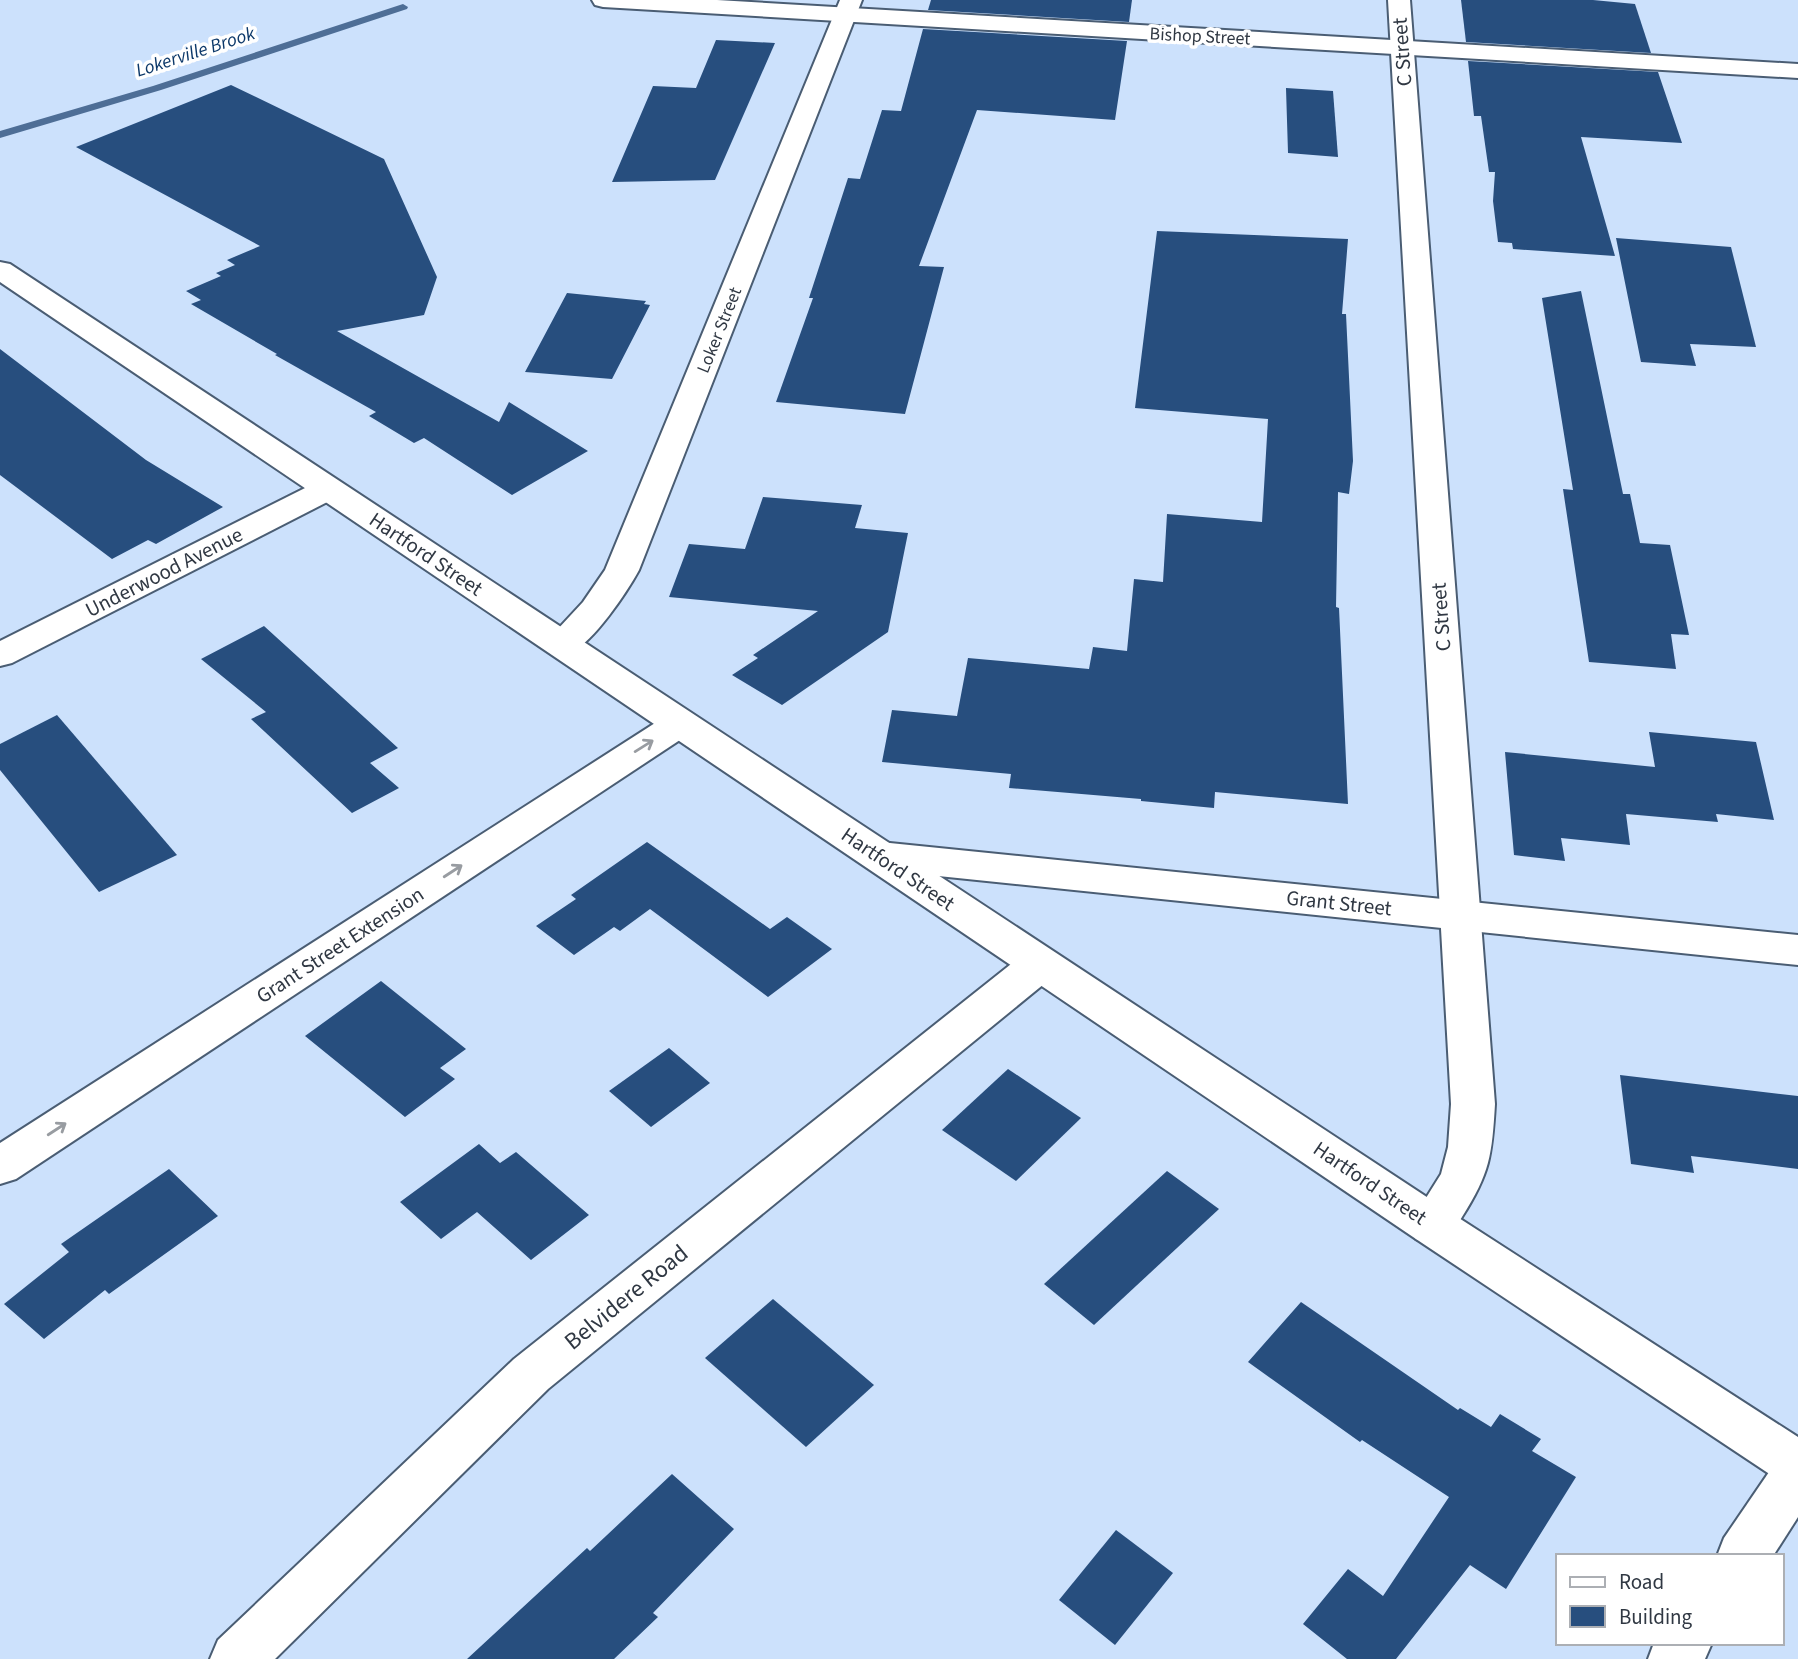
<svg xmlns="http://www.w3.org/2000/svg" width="1798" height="1659" font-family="'Source Sans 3',sans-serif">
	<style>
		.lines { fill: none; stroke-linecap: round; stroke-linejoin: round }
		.stream { fill: #4e6e96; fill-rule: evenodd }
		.building { fill: #274e7e }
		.minor-casing { stroke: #4a5d73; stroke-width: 4 }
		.tertiary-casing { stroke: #4a5d73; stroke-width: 4 }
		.secondary-casing { stroke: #4a5d73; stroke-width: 4 }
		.minor { fill: #fff; fill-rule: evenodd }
		.tertiary { fill: #fff; fill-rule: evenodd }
		.secondary { fill: #fff; fill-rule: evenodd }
		.oneway { stroke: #989ca1 }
		.labels { text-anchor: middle; stroke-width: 7; stroke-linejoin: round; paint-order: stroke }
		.far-street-label { font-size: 18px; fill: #303843; stroke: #fff }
		.far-water-label { font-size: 19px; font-style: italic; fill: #0c3869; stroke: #fff }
		.street-label { font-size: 21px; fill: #303843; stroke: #fff }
		.near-street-label { font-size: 24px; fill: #303843; stroke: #fff }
	</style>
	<rect width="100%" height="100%" fill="#cce1fc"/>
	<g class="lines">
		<path class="stream" d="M403,4l5,3 -1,2 -246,81 -161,48v-7l153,-45z"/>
	</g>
	<g class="building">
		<path d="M931,0h201l-3,22 -201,-12z"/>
		<path d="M1461,0h132l42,4 16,49 -185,-11z"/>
		<path d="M923,29l204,12 -12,79 -138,-10 -58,156 25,1 -39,147 -129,-12 37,-104h-4l39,-120 12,1 22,-69 19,1z"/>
		<path d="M716,40l59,3 -60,137 -103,2 41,-96 43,2z"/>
		<path d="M1468,61l190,11 24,71 -101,-6 34,119 -102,-7 -1,-6 -14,-1 -5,-41 2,-29h-6l-8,-56h-7z"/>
		<path d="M231,85l153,74 53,118 -13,38 -87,16 162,91 10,-20 79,49 -76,44 -88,-57 -10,5 -45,-27 7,-4 -101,-57 2,-1 -86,-50 10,-4 -15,-9 35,-15 -5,-3 19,-8 -8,-5 33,-14 -184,-99z"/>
		<path d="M1286,88l47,3 5,66 -50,-4z"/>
		<path d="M1157,231l191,8 -6,75h4l7,147 -4,33 -11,-2 -2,115 3,1 9,196 -133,-12 -1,16 -73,-7v-2l-132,-11 2,-14 -129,-12 10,-52 65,6 11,-58 121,11 4,-22 34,4 7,-72 29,3 4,-68 95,8 6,-103 -133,-11z"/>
		<path d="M1616,238l115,9 25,100 -66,-3 6,22 -55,-4z"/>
		<path d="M1581,291l42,203h7l10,49 30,2 19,90 -18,-1 5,35 -87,-7 -26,-173 10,1 -31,-192z"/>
		<path d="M567,293l79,8 -2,3 6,1 -38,74 -87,-7z"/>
		<path d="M0,349l146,111 77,47 -67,37 -8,-4 -36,19 -112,-84z"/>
		<path d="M763,497l99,8 -7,23 53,5 -20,99 -106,73 -50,-30 26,-17 -5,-3 65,-44 -149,-14 20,-53 56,5z"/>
		<path d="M264,626l134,122 -28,15 29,25 -47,25 -101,-94 15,-7 -65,-53z"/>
		<path d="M57,715l120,140 -78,37 -99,-122v-26z"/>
		<path d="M1649,732l107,10 18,78 -58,-6 2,8 -92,-8 4,31 -69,-7 4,23 -51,-6 -9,-103 150,15z"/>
		<path d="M647,842l123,87 17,-12 45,32 -64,48 -118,-88 -30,22 -6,-4 -40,28 -38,-29 40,-27 -5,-4z"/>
		<path d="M381,981l85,68 -26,19 15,11 -50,38 -100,-81z"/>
		<path d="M669,1048l41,35 -59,44 -42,-36z"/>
		<path d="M1008,1069l73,49 -65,63 -74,-51z"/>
		<path d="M1620,1075l178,21v73l-107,-13 3,17 -63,-9z"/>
		<path d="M479,1144l21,19 16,-11 73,63 -58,45 -54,-48 -36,27 -41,-37z"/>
		<path d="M169,1169l49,47 -109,78 -4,-4 -61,49 -40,-35 65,-52 -8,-8z"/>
		<path d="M1167,1171l52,38 -125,116 -50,-41z"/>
		<path d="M773,1299l101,86 -68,62 -101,-89z"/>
		<path d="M1301,1302l157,108 2,-2 31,19 9,-13 41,25 -9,12 44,26 -70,112 -36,-24 -74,94h-49l-44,-35 45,-55 35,27 66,-99 -87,-57 -2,2 -112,-80z"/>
		<path d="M672,1474l62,55 -81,84 5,4 -44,42h-147l120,-111 3,3z"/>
		<path d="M1116,1530l57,43 -58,72 -56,-45z"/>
	</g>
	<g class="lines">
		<g class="minor-casing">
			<g id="minor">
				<path d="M840,0h22l-223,570c-12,22 -46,73 -68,82 -8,4 -14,2 -22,0l-5,-8 39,-42 22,-32z"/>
				<path d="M1388,0h22l85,1104c-3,51 -5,69 -33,113 -14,22 -19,31 -46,22l-7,-14 32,-51 7,-27 3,-43z"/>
				<path d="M328,479l11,3 5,7 -5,7 -327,167 -12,3v-25l317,-159z"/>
				<path d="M679,712l13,4 5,8 -5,8 -676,447 -16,5v-41l666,-427z"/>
				<path d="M1040,949l15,4 6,11 -6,11 -507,414 -273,270h-65l8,-19 296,-281 511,-406z"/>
				<path d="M1798,1450v67l-25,39h-56l7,-18 56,-82z"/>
				<path d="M1654,1643h58l-7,16h-57z"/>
			</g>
		</g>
		<g class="tertiary-casing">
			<g id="tertiary">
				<path d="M592,0h125l1081,64v14l-1195,-71 -8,-2z"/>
				<path d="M880,842l918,93v30l-918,-95 -14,-4 -6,-10 6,-10z"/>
			</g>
		</g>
		<g class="secondary-casing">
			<path id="secondary" d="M0,262l10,2 1438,947 350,226v51l-18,-7 -364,-242 -1416,-957z"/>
		</g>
		<use href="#minor" class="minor"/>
		<use href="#tertiary" class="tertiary"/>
		<use href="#secondary" class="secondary"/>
	</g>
	<defs><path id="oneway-shaft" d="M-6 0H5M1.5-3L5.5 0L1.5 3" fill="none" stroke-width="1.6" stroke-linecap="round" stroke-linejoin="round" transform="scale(1.75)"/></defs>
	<g class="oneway">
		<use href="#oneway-shaft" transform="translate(644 746) rotate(-32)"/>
		<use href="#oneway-shaft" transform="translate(453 871) rotate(-33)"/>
		<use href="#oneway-shaft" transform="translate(57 1129) rotate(-33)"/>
	</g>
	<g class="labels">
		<g class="far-street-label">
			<text transform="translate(1200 36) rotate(3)" y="6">Bishop Street</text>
			<text transform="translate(719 330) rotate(-68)" y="6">Loker Street</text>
		</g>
		<g class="far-water-label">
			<text transform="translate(195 51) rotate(-18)" y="7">Lokerville Brook</text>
		</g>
		<g class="street-label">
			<text transform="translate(1402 52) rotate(-94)" y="7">C Street</text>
			<text transform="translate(426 554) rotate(34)" y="7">Hartford Street</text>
			<text transform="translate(164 572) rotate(-27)" y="7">Underwood Avenue</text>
			<text transform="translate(1441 617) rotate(-94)" y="7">C Street</text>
			<text transform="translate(898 869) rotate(34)" y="7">Hartford Street</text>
			<text transform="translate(1339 903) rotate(6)" y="7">Grant Street</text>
			<text transform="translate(340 945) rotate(-33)" y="7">Grant Street Extension</text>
			<text transform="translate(1370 1183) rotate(34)" y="7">Hartford Street</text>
		</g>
		<g class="near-street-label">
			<text transform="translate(626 1297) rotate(-39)" y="8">Belvidere Road</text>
		</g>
	</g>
	<rect x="1556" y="1554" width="228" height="91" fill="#ffffff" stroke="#acafb4" stroke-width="2"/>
	<rect x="1570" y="1577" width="35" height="10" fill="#ffffff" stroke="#acafb4" stroke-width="2"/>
	<text x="1619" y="1589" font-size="21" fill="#303843">Road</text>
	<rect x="1570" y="1606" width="35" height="21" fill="#274e7e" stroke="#acafb4" stroke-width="2"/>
	<text x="1619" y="1624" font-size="21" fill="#303843">Building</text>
</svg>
